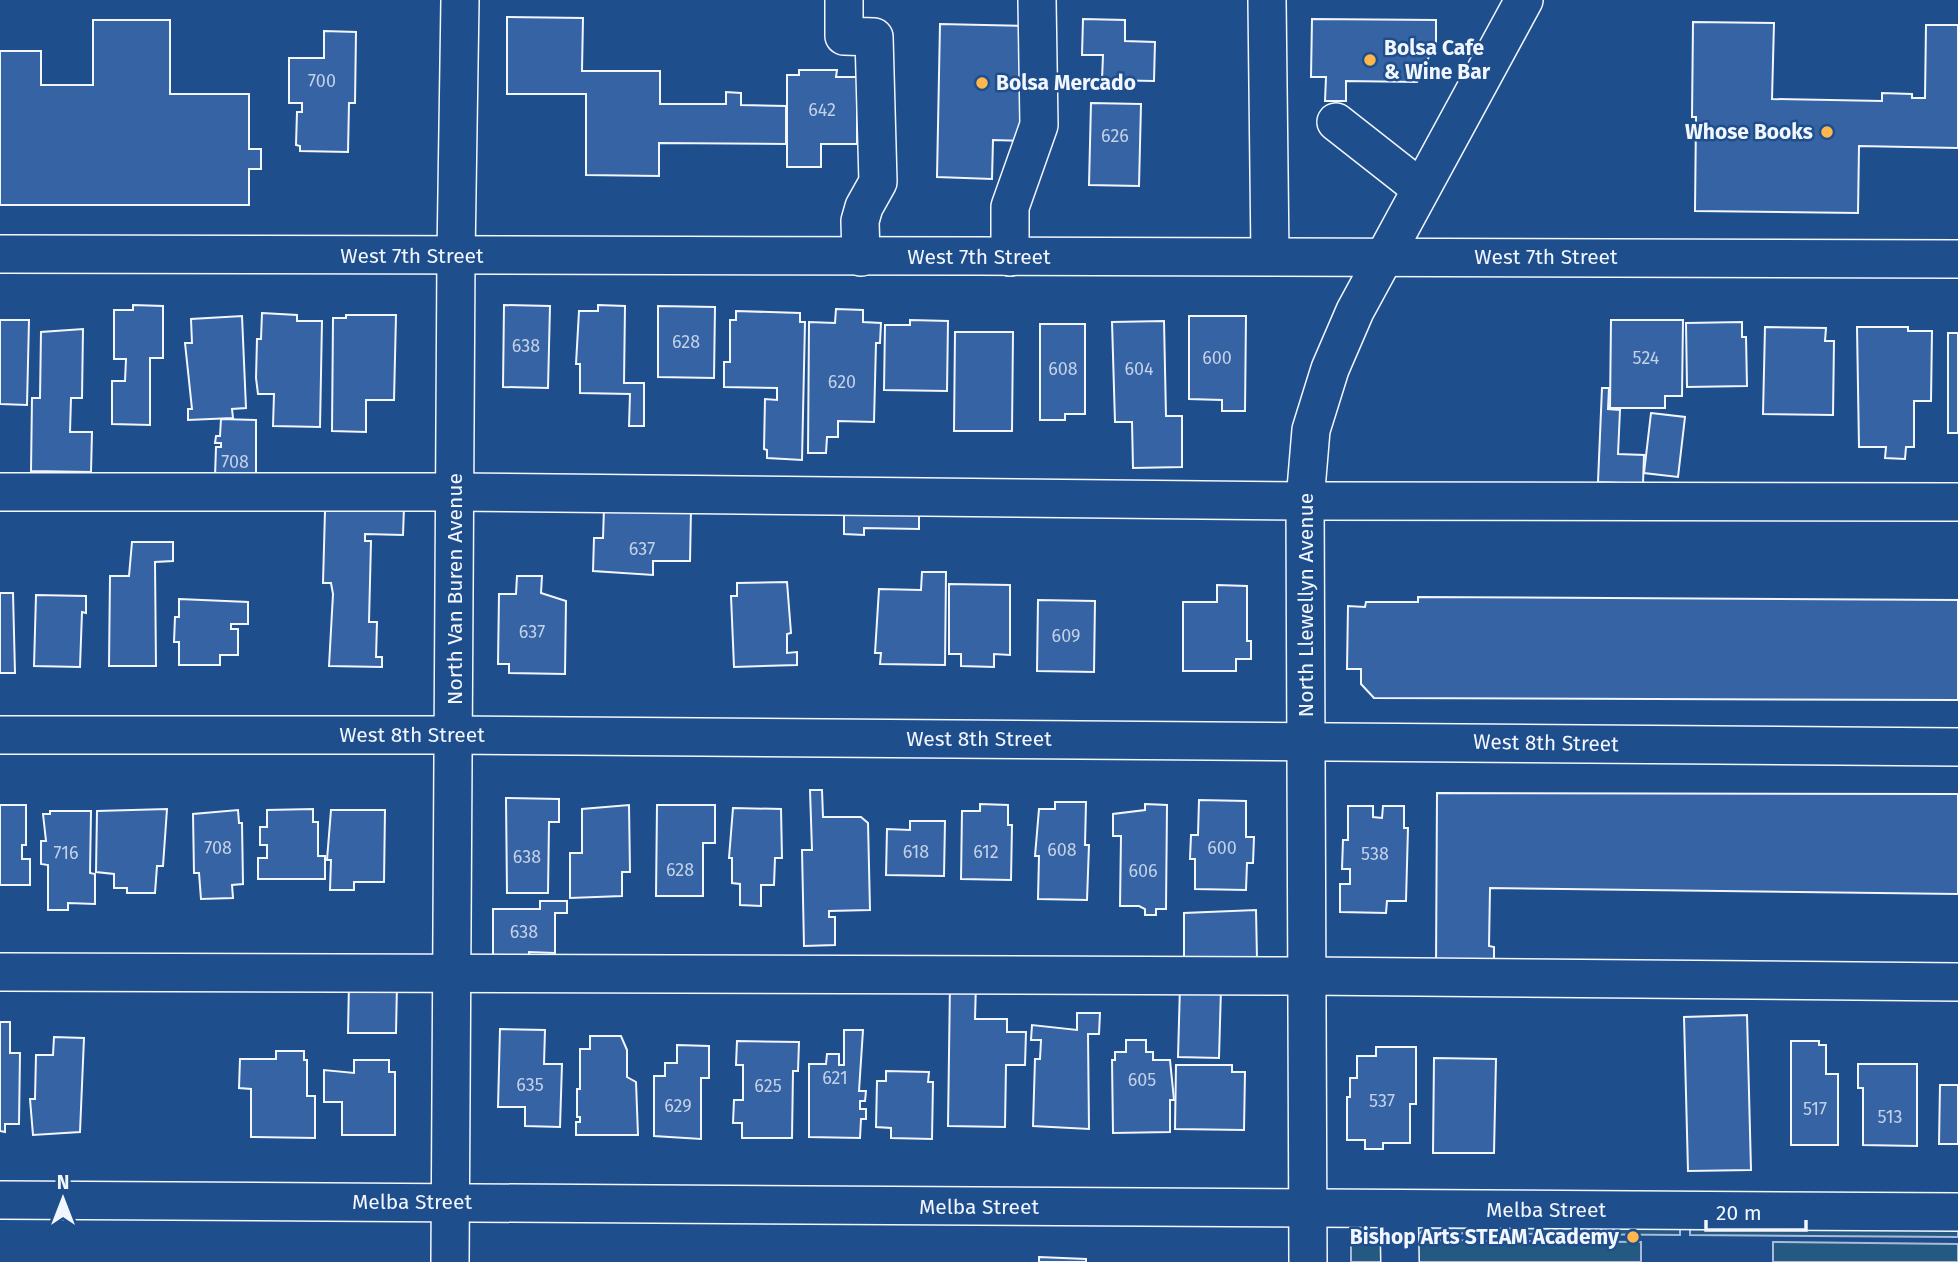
<svg xmlns="http://www.w3.org/2000/svg" width="1958" height="1262" font-family="'Fira Sans',sans-serif">
	<style>
		.green { fill: #245a82; stroke: #a8bbd7; stroke-width: 2 }
		.building { fill: #3563a3; stroke: #f2f6ff; stroke-width: 2 }
		.lines { fill: none; stroke-linecap: round; stroke-linejoin: round }
		.minor-casing { stroke: #f2f6ff; stroke-width: 40 }
		.minor { stroke: #1f4e8c; stroke-width: 37 }
		.poi-dot { fill: #ffb74d; stroke: #1f4e8c; stroke-width: 2.5 }
		.labels { text-anchor: middle; stroke-width: 5; stroke-linejoin: round; paint-order: stroke }
		.number-label { font-size: 18px; fill: #c3d1e8 }
		.poi-label { font-size: 21px; font-weight: bold; fill: #f2f6ff; stroke: #1f4e8c; text-anchor: start }
		.street-label { font-size: 21px; fill: #f2f6ff; stroke: #1f4e8c }
	</style>
	<rect width="100%" height="100%" fill="#1f4e8c"/>
	<g class="green">
		<path d="M1425,1228l255,1v6l-260,-2z"/>
		<path d="M1690,1229l268,1v7l-268,-2z"/>
		<path d="M1357,1239l28,1v22h-34v-20z"/>
		<path d="M1417,1240l224,2v20h-224z"/>
		<path d="M1773,1242l185,2v18h-185z"/>
	</g>
	<g class="building">
		<path d="M507,17l76,1 -1,53h78v33h66v-12l15,1v12l45,1v38l-127,-1v33l-73,-1v-81h-79z"/>
		<path d="M1083,19l42,1v21l30,1 -1,39 -52,-1 1,-25h-21z"/>
		<path d="M1312,19l124,1v22l-19,40 -71,-1v20h-21l1,-24h-15z"/>
		<path d="M93,20h77v74h79v55h12v20h-12v36h-249v-154h41v34h52z"/>
		<path d="M1693,22l81,1 -2,76 110,2v-8l30,1v4h13l1,-73h32v123l-99,-2 -1,67 -163,-2 1,-94h-4z"/>
		<path d="M940,24l86,2 -2,115 -31,-1 -1,39 -55,-2z"/>
		<path d="M324,31l32,1 -1,71h-6l-1,49 -48,-1v-5l-4,-1 1,-33h5v-9h-13v-45h35z"/>
		<path d="M799,70h38l-1,7h21v67h-36v23h-34v-92h12z"/>
		<path d="M1091,103l50,1 -2,82 -50,-1z"/>
		<path d="M133,305l30,1v52h-13v67l-38,-1v-43h13l1,-22h-12v-49h19z"/>
		<path d="M504,305l46,1 -2,82 -45,-1z"/>
		<path d="M598,305l27,1 -1,77h20v43h-15l1,-32 -50,-1v-29h-4l3,-53h19z"/>
		<path d="M658,306l57,1 -1,71 -56,-1z"/>
		<path d="M836,309l27,1v12l18,1 -1,20h-4l-2,79 -36,-1v16h-11l-1,16h-18l1,-131 26,1z"/>
		<path d="M736,311l64,2v9h5l-3,138 -35,-2v-8l-3,-1 1,-50 12,1v-12l-53,-1v-25h6v-42h6z"/>
		<path d="M262,313l35,2v6h25l-2,106 -47,-1 1,-32h-16l-2,-16 1,-39h4z"/>
		<path d="M346,315h50l-2,85h-28v32l-34,-1 1,-113h13z"/>
		<path d="M242,316l4,92 -14,1 1,9 -45,2v-11h4l-7,-66h7l-1,-24z"/>
		<path d="M1189,316h57l-1,95h-23v-11l-33,-1z"/>
		<path d="M0,320h29l-2,85 -27,-1z"/>
		<path d="M910,320l38,1 -1,70 -63,-1 1,-65h25z"/>
		<path d="M1611,320h72l-1,76h-17v12h-55z"/>
		<path d="M1164,321l2,95h16v51l-49,1 -1,-46h-17l-3,-100z"/>
		<path d="M1742,322v15h4l1,49 -60,1 -1,-64z"/>
		<path d="M1040,324h45v90h-20v6h-25z"/>
		<path d="M1765,327l61,1 -1,13h9l-1,74 -70,-1z"/>
		<path d="M1857,327h51v4h24l-1,70h-17v46h-8l-1,12 -20,-1 1,-11h-27z"/>
		<path d="M83,329l-1,69h-11l-1,34h22l-1,40 -60,-1 1,-73h8l1,-66z"/>
		<path d="M955,332h58l-1,99h-58z"/>
		<rect x="1948" y="333" width="10" height="100"/>
		<path d="M1602,388h7l-1,21 12,1 -2,44 26,1 -1,29 -45,-2z"/>
		<path d="M1651,413l34,4 -7,60 -34,-4z"/>
		<path d="M221,419l35,1v58l-41,-1 1,-30h5v-4h-6l1,-7h4z"/>
		<path d="M844,503l75,1v25l-55,-1v7l-20,-1z"/>
		<path d="M404,507l-1,28 -38,-1v7h6l-2,81h8l-1,35h6v10l-53,-1 4,-72 -2,-11h-8l2,-72z"/>
		<path d="M604,508l87,1 -1,52h-37v14l-60,-4 1,-33h9z"/>
		<path d="M132,542h41v19l-18,1 1,104h-47l1,-90h19z"/>
		<path d="M922,572h24l-1,93 -65,-1 1,-11h-6l4,-64 42,1z"/>
		<path d="M517,576h25l-1,17 25,8 -1,73 -56,-1v-9h-11l1,-70h17z"/>
		<path d="M787,582l4,51 -4,1v19l10,-1v13l-63,2 -3,-71h6v-13z"/>
		<path d="M949,584l61,1v70l-16,-1v13l-33,-1v-12h-12z"/>
		<path d="M1217,585l30,1v55h4v18h-15v12h-53v-69h34z"/>
		<path d="M0,593h13l2,80h-15z"/>
		<path d="M36,595l50,1v17l-4,-1 -2,55 -46,-1z"/>
		<path d="M1418,597l540,3v100l-584,-2 -13,-14v-15h-14l1,-63 17,1 1,-5h52z"/>
		<path d="M179,599l69,3v22h-17v5h7v26h-18v10h-41v-23h-5l1,-25h4z"/>
		<path d="M1038,600l57,1 -1,71 -57,-1z"/>
		<path d="M810,790h12l1,27h38l7,6 2,87 -41,1v6h6v28l-31,1 -2,-96h10z"/>
		<path d="M1437,793l521,1v100l-468,-6 -1,58 5,1v20h-58z"/>
		<path d="M506,798l53,1v23h-10l-1,71h-41z"/>
		<path d="M1199,800l47,1v36h8l-1,26h-6l-1,27 -51,-1v-30h-5l1,-24h7z"/>
		<path d="M1055,802h31l-1,43h4l-2,55 -49,-1 1,-43h-4l4,-47h16z"/>
		<path d="M980,804l28,1v20h4l-1,55 -50,-1 1,-68h18z"/>
		<path d="M1145,804l22,1 -1,104h-10v6h-11v-6l-6,-3h-19l1,-70h-8v-22l32,-4z"/>
		<path d="M0,805h26v40h-4v14h8v26h-30z"/>
		<path d="M629,805l1,67h-8v24l-52,2v-45h12v-44z"/>
		<path d="M657,805h58v38h-12v53h-47z"/>
		<path d="M1348,806h25v11l9,1 1,-12h21v22h4l-2,73h-19l-1,12 -46,-1v-28h10v-15h-8l1,-29h5z"/>
		<path d="M733,808l48,1 1,49h-7l-1,27h-13v21l-21,-1v-21l-8,-1v-25h-3z"/>
		<path d="M167,809l-4,57h-6l-2,27h-28v-5h-13v-14l-18,-2 1,-61z"/>
		<path d="M313,809v13h5v34h7v23h-67v-21h9v-13h-7v-18h7v-17z"/>
		<path d="M238,810l1,13h3l1,61 -11,1 1,13 -32,1 -2,-26h-5l-1,-59z"/>
		<path d="M331,810h54l-1,72h-30v8h-24l1,-30h-4z"/>
		<path d="M50,811h41l-1,62 5,1v30l-27,-1v7h-20v-45l-7,-1v-23h5l-3,-27h7z"/>
		<path d="M910,821h35l-1,55 -58,-1 1,-46 23,1z"/>
		<path d="M540,901h27v12h-12v40l-26,-1v5h-36v-48h47z"/>
		<path d="M1256,910l1,49 -73,1v-47z"/>
		<path d="M950,982l26,1 -1,36h32v13h19l-1,33h-19l-1,62 -57,-1z"/>
		<path d="M349,983l48,1 -1,49h-48z"/>
		<path d="M1180,986l41,2 -2,70 -41,-1z"/>
		<path d="M1077,1013h23l-1,21h-11l1,95 -56,-3 2,-67h5l1,-19h-10l1,-15 45,5z"/>
		<path d="M1747,1015l4,155 -63,1 -4,-154z"/>
		<path d="M0,1022h10v31h10l-1,71h-14v8l-5,-1z"/>
		<path d="M500,1029l45,1 -1,34h18l-2,63 -35,-1v-19h-27z"/>
		<path d="M844,1030h19l-4,61h7l-1,10h-5v8h6v10h-5l-1,19 -51,-1v-73h17l1,-10h12v11h5z"/>
		<path d="M590,1036h31l6,14v27l9,5 2,53h-62v-13h4v-5h-3v-28h3v-40h10z"/>
		<path d="M54,1037l30,1 -4,94 -47,3 -3,-36h5l1,-44h17z"/>
		<path d="M1126,1040h20v12h7v8h17l4,40h-4v32l-57,1 -1,-73h3v-8h11z"/>
		<path d="M737,1041l62,1 -1,29h-5l-1,67h-50v-15h-9l1,-23h9v-35h-7z"/>
		<path d="M1791,1041h28v4h7v29h12v71h-47z"/>
		<path d="M677,1045l32,1v32h-8v61l-47,-3v-60h11v-13h12z"/>
		<path d="M1376,1047h40v57h-6v39h-27v6h-18v-9h-18v-43h3v-19h7v-22h19z"/>
		<path d="M276,1051h28v9h3v36h8v42l-64,-1v-48l-12,-1 1,-29h36z"/>
		<path d="M1434,1058l62,1 -2,94h-61z"/>
		<path d="M354,1060h35v12h6v63h-53v-33h-18v-32l30,3z"/>
		<path d="M1858,1064h59v82l-54,-1v-57h-5z"/>
		<path d="M1176,1065h56v7h13l-1,58 -69,-1z"/>
		<path d="M886,1071l43,1 -1,10h5l-1,57 -41,-1v-10l-15,-1 1,-46h9z"/>
		<path d="M1940,1085h18v59h-19z"/>
		<path d="M1039,1257l47,2v3h-47z"/>
	</g>
	<g class="lines">
		<g class="minor-casing">
			<g id="minor">
				<path d="M844,0v36l30,1 4,145 -14,25 -4,14 1,36"/>
				<path d="M1267,0l3,256"/>
				<path d="M1336,122l84,66"/>
				<path d="M0,254c653,3 1305,1 1958,5"/>
				<path d="M1010,257v-50l29,-82 -2,-125"/>
				<path d="M0,492h455l850,9 653,1"/>
				<path d="M0,735h454l1504,12"/>
				<path d="M0,972l1308,4 650,6"/>
				<path d="M0,1200l1958,12"/>
				<path d="M1399,1209l1,53"/>
				<path d="M450,1262l6,-1006 4,-256"/>
				<path d="M1308,1262l-3,-761 6,-71 19,-61 25,-58 169,-311"/>
			</g>
		</g>
		<use href="#minor" class="minor"/>
	</g>
	<g class="poi-dot">
		<circle cx="1370" cy="60" r="7"/>
		<circle cx="982" cy="83" r="7"/>
		<circle cx="1827" cy="132" r="7"/>
		<circle cx="1633" cy="1237" r="7"/>
	</g>
	<g class="labels">
		<g class="number-label">
			<text x="322" y="87">700</text>
			<text x="822" y="116">642</text>
			<text x="1115" y="142">626</text>
			<text x="686" y="348">628</text>
			<text x="526" y="352">638</text>
			<text x="1217" y="364">600</text>
			<text x="1646" y="364">524</text>
			<text x="1063" y="375">608</text>
			<text x="1139" y="375">604</text>
			<text x="842" y="388">620</text>
			<text x="235" y="468">708</text>
			<text x="642" y="555">637</text>
			<text x="532" y="638">637</text>
			<text x="1066" y="642">609</text>
			<text x="218" y="854">708</text>
			<text x="1222" y="854">600</text>
			<text x="1062" y="856">608</text>
			<text x="916" y="858">618</text>
			<text x="986" y="858">612</text>
			<text x="66" y="859">716</text>
			<text x="1375" y="860">538</text>
			<text x="527" y="863">638</text>
			<text x="680" y="876">628</text>
			<text x="1143" y="877">606</text>
			<text x="524" y="938">638</text>
			<text x="835" y="1084">621</text>
			<text x="1142" y="1086">605</text>
			<text x="530" y="1091">635</text>
			<text x="768" y="1092">625</text>
			<text x="1382" y="1107">537</text>
			<text x="678" y="1112">629</text>
			<text x="1815" y="1115">517</text>
			<text x="1890" y="1123">513</text>
		</g>
		<g class="poi-label">
			<text x="1384" y="55">Bolsa Cafe<tspan x="1384" dy="24">&amp; Wine Bar</tspan></text>
			<text x="996" y="90">Bolsa Mercado</text>
			<text x="1813" y="139" text-anchor="end">Whose Books</text>
			<text x="1619" y="1244" text-anchor="end">Bishop Arts STEAM Academy</text>
		</g>
		<g class="street-label">
			<text x="412" y="263">West 7th Street</text>
			<text x="979" y="264">West 7th Street</text>
			<text x="1546" y="264">West 7th Street</text>
			<text transform="translate(455 589) rotate(-90)" y="7">North Van Buren Avenue</text>
			<text transform="translate(1306 605) rotate(-90)" y="7">North Llewellyn Avenue</text>
			<text x="412" y="742">West 8th Street</text>
			<text x="979" y="746">West 8th Street</text>
			<text transform="translate(1546 743) rotate(1)" y="7">West 8th Street</text>
			<text x="412" y="1209">Melba Street</text>
			<text x="979" y="1214">Melba Street</text>
			<text x="1546" y="1217">Melba Street</text>
		</g>
	</g>
	<g transform="translate(63 1199)" stroke="#1f4e8c" stroke-width="5" paint-order="stroke">
	<path d="M0-5L12 26L0 18L-12 26Z" fill="#f2f6ff"/>
	<text y="-10" font-size="19" font-weight="bold" text-anchor="middle" fill="#f2f6ff">N</text>
	</g>
	<path d="M1706 1220v10h100v-10" fill="none" stroke="#f2f6ff" stroke-width="3.5"/>
	<text x="1716" y="1220" font-size="21" fill="#f2f6ff" stroke="#1f4e8c" stroke-width="5" paint-order="stroke">20 m</text>
</svg>
